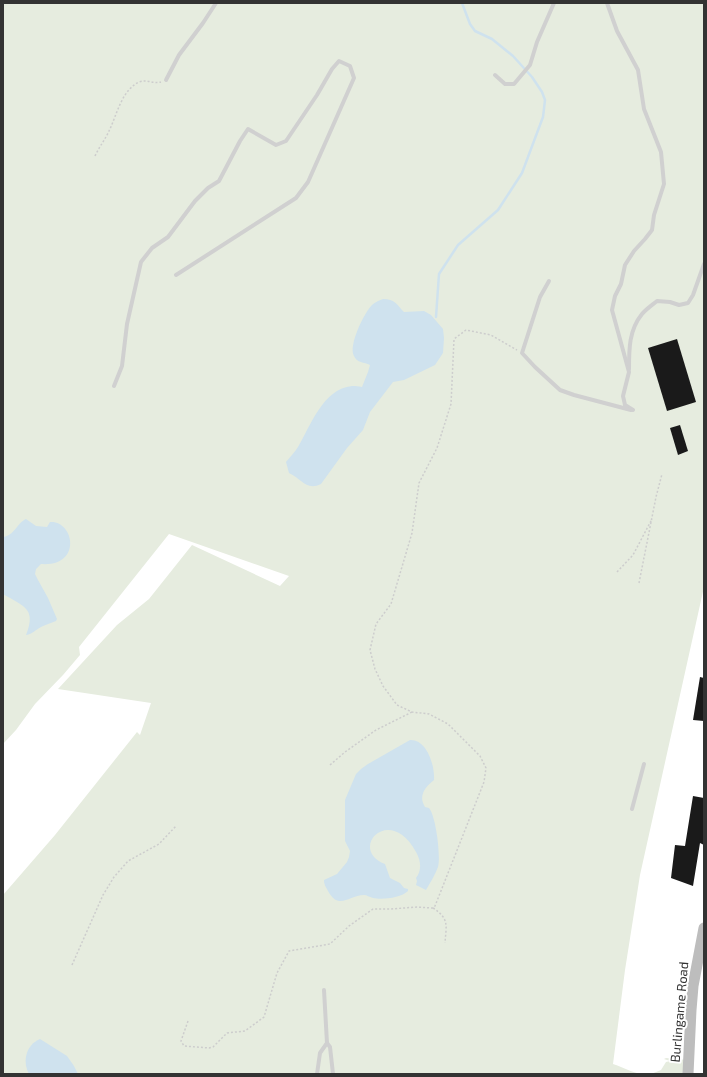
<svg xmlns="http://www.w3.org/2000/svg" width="707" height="1077" font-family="'Exo 2',sans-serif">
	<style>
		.green { fill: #e6ecdf }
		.water { fill: #cfe2ee }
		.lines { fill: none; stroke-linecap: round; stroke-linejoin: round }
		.stream { stroke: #cfe2ee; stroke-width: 2.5 }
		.building { fill: #1a1a1a }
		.path { stroke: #cdcdcd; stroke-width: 1.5; stroke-dasharray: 2 2; stroke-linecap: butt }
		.lane { stroke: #d0d0d0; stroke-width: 4 }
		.secondary { stroke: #bdbdbd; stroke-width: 11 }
		.labels { text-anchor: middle; stroke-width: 4; stroke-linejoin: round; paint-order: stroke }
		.street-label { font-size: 13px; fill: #333; stroke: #fff }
	</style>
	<rect width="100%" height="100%" fill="#fff"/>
	<g class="green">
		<path d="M3,3h701v584l-64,288 -15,95 -12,94c10,3 19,9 30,10h-640v-179l52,-60 82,-103 3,3 11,-32 -93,-14 59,-64 32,-26 43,-54 88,41 9,-10 -120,-42 -90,113 1,8 -17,20 -28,29 -19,26 -13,14z"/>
		<path d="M666,1058l21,2 1,14h-37l10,-4 5,-8 4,-1 -6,-2z"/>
	</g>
	<g class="water">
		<path d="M383,299c12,0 13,5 21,13l20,-1 7,4 12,14 1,9 -1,15 -8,12 -31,15 -11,2 -23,30 -7,18 -16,18 -26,36c-15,7 -19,-5 -32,-11l-3,-11c4,-5 9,-10 12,-15 13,-22 25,-58 54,-61 3,0 7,0 10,1l6,-15 2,-7c-6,-3 -13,-2 -16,-9 -6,-10 10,-43 18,-51 3,-3 8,-5 11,-6z"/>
		<path d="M26,519l10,7 11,1 3,-5c24,-2 33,45 -9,42l-5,5 -1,5 3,6 10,18 9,21 -1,2c-5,2 -11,4 -15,6 -6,3 -8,7 -15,8 11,-27 -3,-29 -23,-41v-57c11,-1 14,-14 23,-18z"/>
		<path d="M410,740c17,-1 25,26 24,40 -9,7 -16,16 -9,27l4,1c7,8 12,49 9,59 -3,8 -8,16 -12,23l-10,-5 1,-4 -1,-3c6,-8 5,-17 0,-26 -26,-49 -69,-3 -31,12l5,14 10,5 4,5 4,1v2c-7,7 -26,9 -35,7 -4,-1 -6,-3 -9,-3 -15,0 -25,16 -36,-4 -2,-4 -4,-6 -4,-11l13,-6 10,-12 2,-5 1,-6 -5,-10v-41l11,-26 5,-5 7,-5z"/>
		<path d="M40,1039l27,17 7,10 4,8h-49c-7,-13 -3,-29 11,-35z"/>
	</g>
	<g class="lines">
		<path class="stream" d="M436,317l3,-43 19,-29 40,-35 24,-37 21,-56 2,-17 -3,-8 -10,-15 -19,-21 -21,-17 -17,-8 -5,-7 -8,-21"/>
	</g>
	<g class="building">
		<path d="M677,339l19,63 -29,9 -19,-63z"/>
		<path d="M680,425l8,26 -10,4 -8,-27z"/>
		<path d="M700,677l4,1v43l-11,-1z"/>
		<path d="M693,796l11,2v47l-4,-2 -7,43 -22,-8 4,-33 10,1z"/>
	</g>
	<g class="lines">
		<g class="path">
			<path d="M95,156c4,-9 10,-16 14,-25 8,-16 12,-40 30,-49 8,-3 14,2 22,0"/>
			<path d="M617,572l16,-17 19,-36"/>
			<path d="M639,583l17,-86 6,-23"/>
			<path d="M330,765l15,-13 31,-22 36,-18"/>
			<path d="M433,908c17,11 13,18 12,35"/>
			<path d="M72,965l31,-70 11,-18 14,-16 31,-17 17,-18"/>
			<path d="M188,1021l-7,20 3,5 25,2 4,-1 14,-14 18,-2 19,-14 13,-44 12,-22 41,-7 19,-18 24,-17h18l26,-2 16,1 2,-2 49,-124 2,-14 -6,-12 -32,-32 -19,-10 -17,-2 -15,-7 -14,-19 -8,-17 -5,-19 6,-26 15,-20 21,-71 7,-50 18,-35 14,-44 3,-65 12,-9 25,5 26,15"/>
		</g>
		<g class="lane">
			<path d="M607,3l10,28 21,39 6,39 17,43 3,32 -10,31 -2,15 -7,9 -11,12 -9,14 -4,19 -6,12 -3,14 17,62 -6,24 2,9 8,5"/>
			<path d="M495,75l10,9h9l16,-19 7,-23 17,-39"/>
			<path d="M166,80l13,-25 24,-32 13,-20"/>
			<path d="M549,281l-9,16 -18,56 13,14 25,23 14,5 57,15"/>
			<path d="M629,369c0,-20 0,-39 13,-55 4,-5 10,-9 15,-13l13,1 9,3 9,-2 5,-8 11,-31"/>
			<path d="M114,386l8,-20 5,-42 14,-62 11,-14 16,-11 27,-36 13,-13 11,-7 21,-40 8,-12 28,16 10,-4 31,-46 15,-26 7,-8 11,5 4,12 -46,104 -12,16 -120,77"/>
			<path d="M632,809l12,-45"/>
			<path d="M324,990l3,53 3,4 3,27"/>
			<path d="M317,1074l3,-21 7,-10"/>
		</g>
		<path class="secondary" d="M688,1074l3,-64 2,-24 11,-58"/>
	</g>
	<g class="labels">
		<g class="street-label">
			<text transform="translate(679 1012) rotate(-85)" y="5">Burlingame Road</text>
		</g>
	</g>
	<rect width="707" height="1077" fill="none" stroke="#333333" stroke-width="8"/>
</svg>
